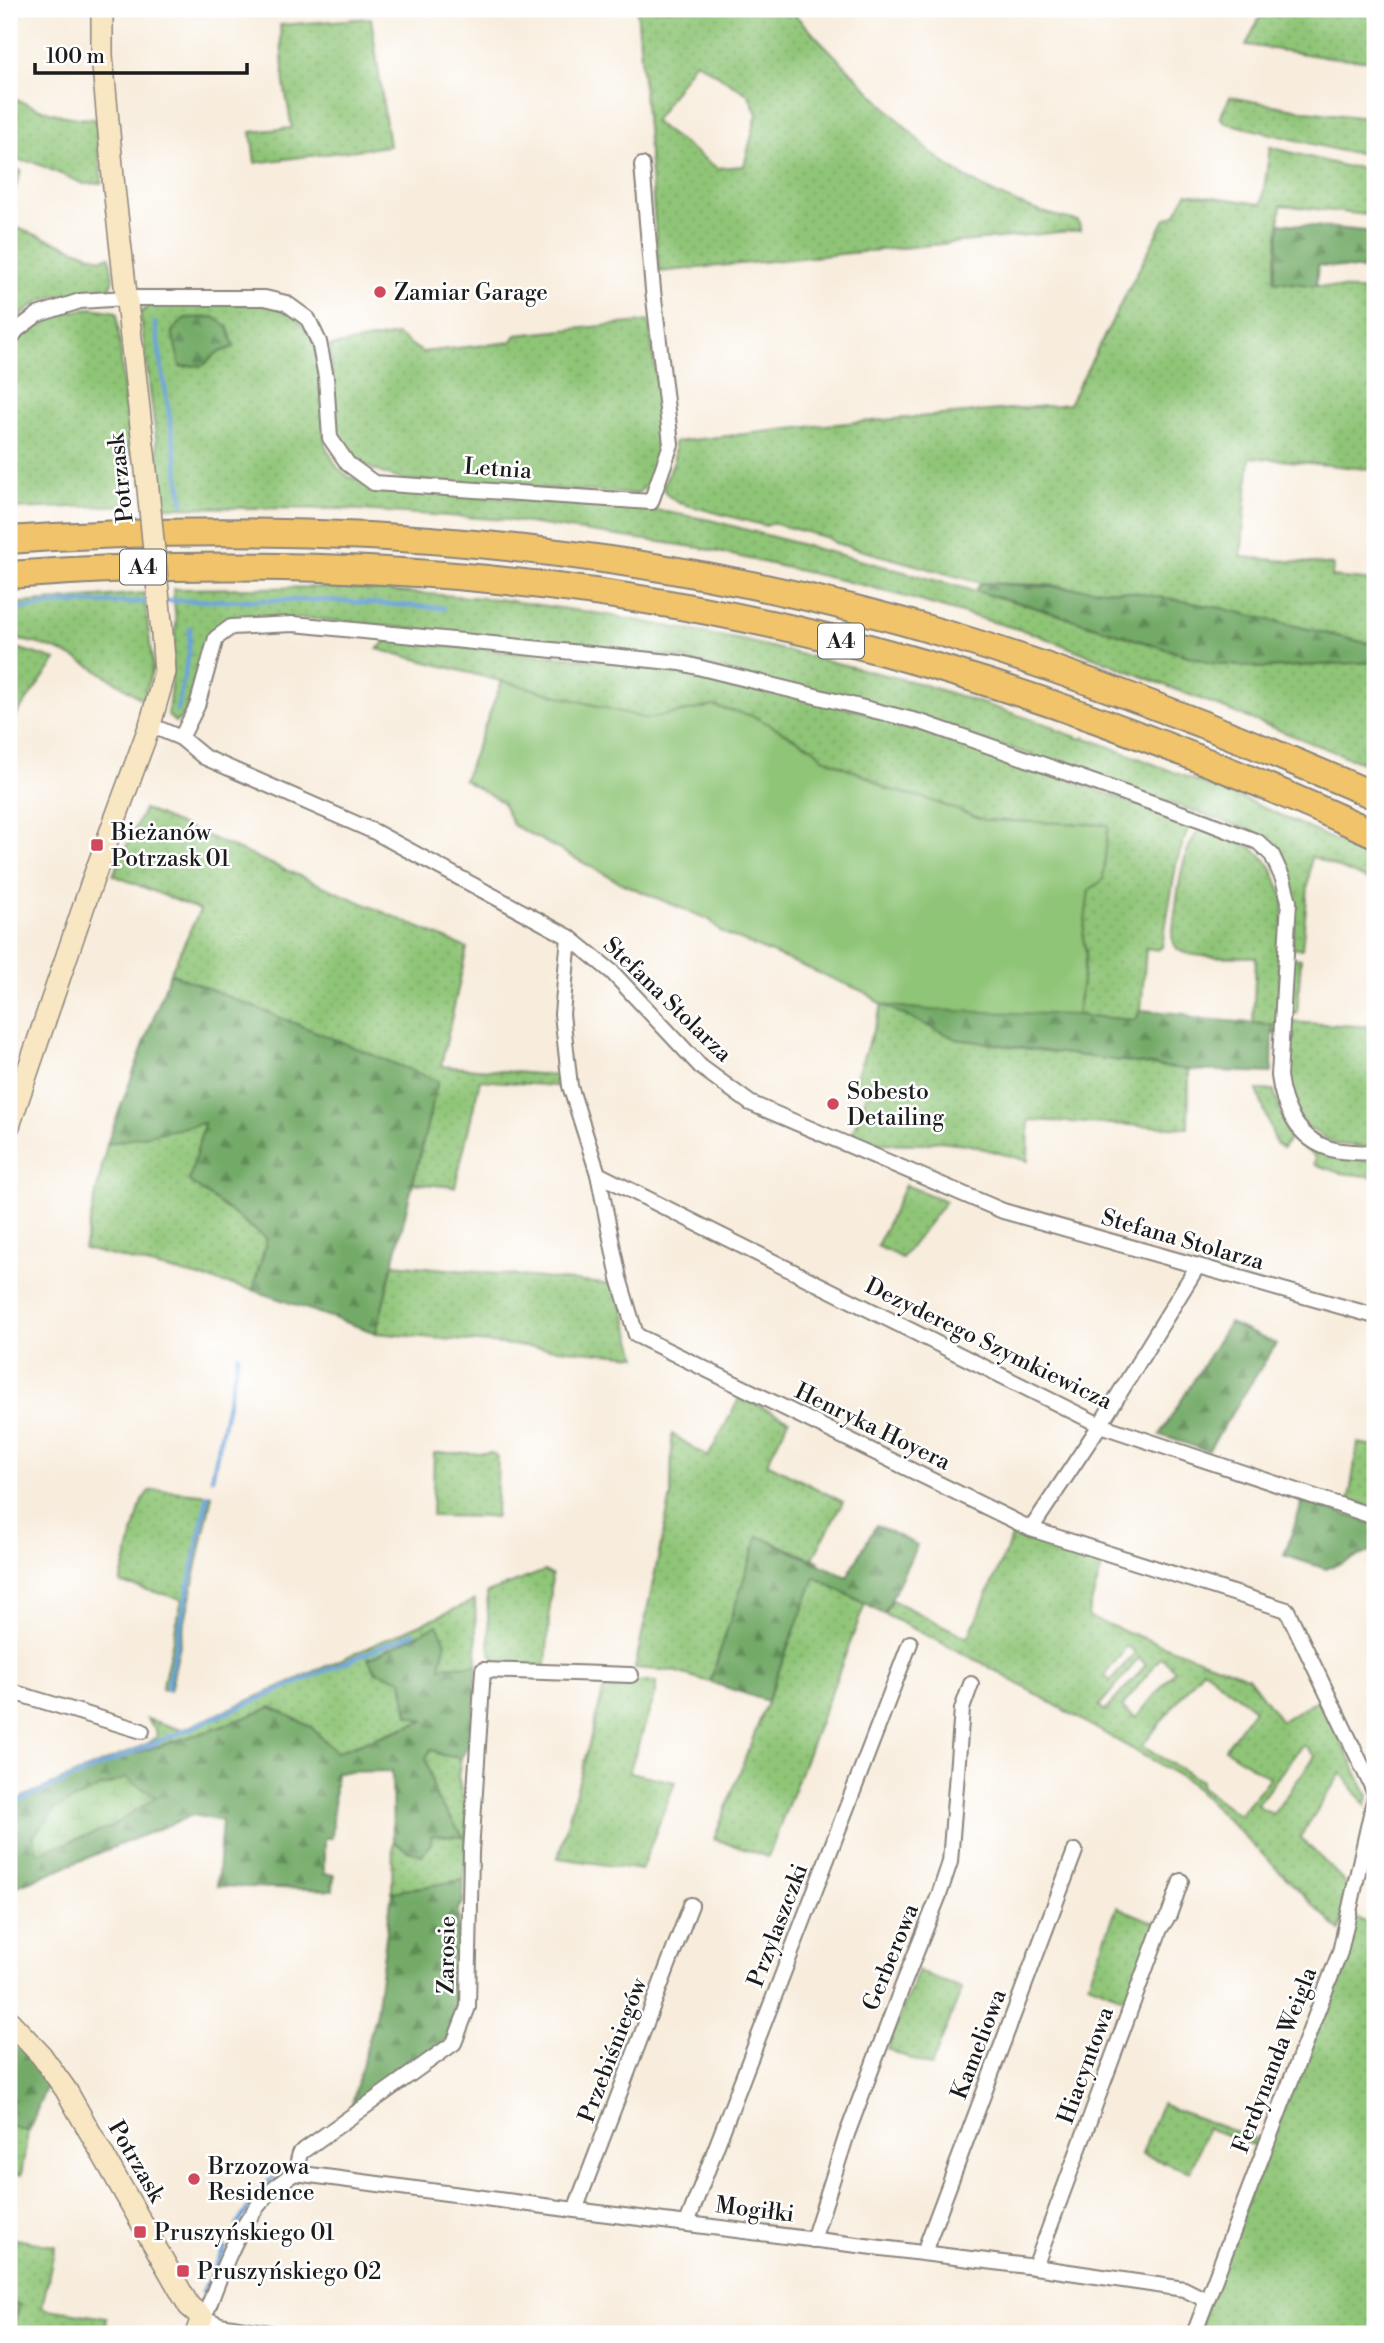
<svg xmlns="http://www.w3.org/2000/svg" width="1384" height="2343" font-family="'Libre Bodoni',serif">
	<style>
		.grass { fill: url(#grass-dots); stroke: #56704a; stroke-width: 2; fill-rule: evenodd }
		.forest { fill: url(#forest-firs); stroke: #486342; stroke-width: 2 }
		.wetland { fill: url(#wetland-marsh); stroke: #56704a; stroke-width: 2 }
		.park { fill: #8fc577; stroke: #56704a; stroke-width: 2 }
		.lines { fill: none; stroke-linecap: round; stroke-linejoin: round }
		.stream { stroke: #6ca2d9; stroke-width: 4.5 }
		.street-casing { stroke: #8a847c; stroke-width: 18 }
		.secondary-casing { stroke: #8a847c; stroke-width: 24 }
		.highway-casing { stroke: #8a847c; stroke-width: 30 }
		.street { stroke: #fff; stroke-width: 14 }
		.secondary { stroke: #f9e7c3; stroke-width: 21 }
		.highway { stroke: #f1c36a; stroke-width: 26 }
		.secondary-bridge-casing { stroke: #8a847c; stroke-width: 24; stroke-linecap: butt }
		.secondary-bridge { stroke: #f9e7c3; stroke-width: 21 }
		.poi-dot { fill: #d1495b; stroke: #fff; stroke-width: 2.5 }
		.labels { text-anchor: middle; stroke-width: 5; stroke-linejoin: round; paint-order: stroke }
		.shield { fill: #fff; stroke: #606060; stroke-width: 2 }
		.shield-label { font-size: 21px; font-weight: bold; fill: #1c1c1c }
		.poi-label { font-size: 23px; fill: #1c1c1c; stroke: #fff; text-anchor: start }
		.street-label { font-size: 23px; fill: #1c1c1c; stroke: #fff }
	</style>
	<defs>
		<pattern id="grass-dots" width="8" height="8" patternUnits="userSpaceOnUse" patternTransform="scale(1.75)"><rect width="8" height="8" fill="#8fc577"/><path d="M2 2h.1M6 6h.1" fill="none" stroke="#7ba966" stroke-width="1.8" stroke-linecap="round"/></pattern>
		<pattern id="forest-firs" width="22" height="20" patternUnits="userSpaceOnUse" patternTransform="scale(1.75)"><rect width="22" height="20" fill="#73aa68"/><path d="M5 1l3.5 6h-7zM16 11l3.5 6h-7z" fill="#5e8a55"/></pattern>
		<pattern id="wetland-marsh" width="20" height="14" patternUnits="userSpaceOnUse" patternTransform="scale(1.75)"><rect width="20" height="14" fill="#8fc577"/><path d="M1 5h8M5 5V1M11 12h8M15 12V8" fill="none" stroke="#7ba966"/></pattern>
	</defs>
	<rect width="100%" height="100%" fill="#fff"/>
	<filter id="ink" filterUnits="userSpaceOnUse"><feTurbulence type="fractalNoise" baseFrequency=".0143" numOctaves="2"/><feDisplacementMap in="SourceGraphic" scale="14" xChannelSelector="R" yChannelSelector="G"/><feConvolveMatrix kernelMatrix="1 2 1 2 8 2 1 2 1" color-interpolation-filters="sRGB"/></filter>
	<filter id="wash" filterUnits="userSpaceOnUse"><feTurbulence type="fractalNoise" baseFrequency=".00686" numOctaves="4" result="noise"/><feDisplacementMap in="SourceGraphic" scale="28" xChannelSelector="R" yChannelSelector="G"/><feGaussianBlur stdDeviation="1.57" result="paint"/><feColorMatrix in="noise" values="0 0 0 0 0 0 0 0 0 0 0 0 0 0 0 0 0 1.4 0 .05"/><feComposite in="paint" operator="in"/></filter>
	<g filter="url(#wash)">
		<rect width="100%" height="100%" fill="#f8eddd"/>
		<g class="grass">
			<path d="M637,9h152l139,141c43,36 94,60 150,71l3,9 -422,42zM695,61l54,34 8,19 -13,52 -27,2 -63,-46z"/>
			<path d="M1264,9h111v52l-50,-4 -79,-12z"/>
			<path d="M371,18l18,128 -134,17 -4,-31 41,-4 -8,-44 -4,-59z"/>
			<path d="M9,97c28,11 56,23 87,22l6,64 -18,1 -51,-22 -24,-2z"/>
			<path d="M1230,97l76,14 69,8v36l-34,-4 -115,-28 -6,-6z"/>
			<path d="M1270,147l74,19 31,3v47l-94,-11 -7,76 101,11v178l-125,-13 -9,100 92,8 -1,12 43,4v64l-159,-38 -167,-22 -68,-2 -146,-40 -7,-5 -56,-15 -6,3 -87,-23 -13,-9 -3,-8 11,-25v-19l151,-17 244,-21 96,-185 10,-4 12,-22 75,11z"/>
			<path d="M9,167l12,4 -12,37z"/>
			<path d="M9,225l93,34 8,-3 3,23 -3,9c-46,16 -66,-7 -101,43z"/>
			<path d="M266,303l29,13 18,24 5,19 7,86 12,22 12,10 21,7 59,8 226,18 55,10 317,85 183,58 53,5 112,-6v106l-340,-134 -164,-47 -170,-39 -194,-28 -162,-11 -180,-2 -25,-194 12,-9z"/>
			<path d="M92,308l25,4 17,193 -125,4v-157l19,-25 25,-12z"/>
			<path d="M649,321l16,130 -14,32 -15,11 -231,-14c-84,-20 -71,-63 -75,-134l67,-11 25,17 89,-10 5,-7z"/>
			<path d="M332,587l165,12 111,16 138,26 176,43 133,43 -1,2 28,10 2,-2 172,67 119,55v24l-64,-27 -9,93 -10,-1c3,-51 9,-90 -43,-118l-233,-80 -336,-92 -363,-39c-28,-2 -86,-2 -108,14l-23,79 -5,7 -6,3 -7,-6 8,-94 -3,-33z"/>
			<path d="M144,593l9,75 -10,32c-40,-27 -84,-58 -134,-61v-35z"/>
			<path d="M388,640l303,29c26,12 59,25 87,22l142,35 266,96 2,7 -11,31 -15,87 -4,3 -12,-2 -5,62 -6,10 -58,-5 9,-62 -3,-15 -127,101 233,31 -1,58 -159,-8 -1,41 -62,-17 -28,-3 -14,3 -53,-1 -19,-9 15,-40 -15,-6 30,-82 -15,-13 -9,-4 231,-99 19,-65 -124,-5 -60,-22 -38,-9 -16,-11 -47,-20 -10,-10 -61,-32 -39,-10 -66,13 -270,-70z"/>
			<path d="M17,648l39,12 -47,65v-76z"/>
			<path d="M144,809l323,139 -26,118 120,10 3,11 -84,-7 -25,107 -42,-4 24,-102 -267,-108 30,-63 -87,-35z"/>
			<path d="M1202,828l47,18 13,10 9,11 13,31 -7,136h-3l-1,-9 -20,-2 3,-66c-16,-1 -67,2 -77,-7 -5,-3 -6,-9 -7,-14 5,-30 7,-89 30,-108z"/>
			<path d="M1291,958l10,1 -4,55 -9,-1z"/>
			<path d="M1288,1022l87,5v121l-40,-4 -31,-19 -12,-18 -6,-19v-48h8v-6l-8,-1z"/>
			<path d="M1257,1090h17l8,27 12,16 -11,15 -7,-5z"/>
			<path d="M205,1122l-16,59 78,58 -14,51 -169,-41 23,-105z"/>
			<path d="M1304,1141l57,18 14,2v16l-35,-4 -26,-9 1,-7 -15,-12z"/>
			<path d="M905,1185l41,16 -44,57 -25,-12z"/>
			<path d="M393,1264l223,21 21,71 -261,-23z"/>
			<path d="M740,1397l49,23 -22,43 76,39 -30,56 7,4 -62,-26 -48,146 -37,-11 -38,-3 36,-172 1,-62 36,23z"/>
			<path d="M1358,1443l17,3v63l-26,-9z"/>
			<path d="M434,1453h58l6,4 -2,60 -64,-1z"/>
			<path d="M160,1490l52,5 -42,196 -8,-2 20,-90 -62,-16 22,-83 7,-9z"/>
			<path d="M1014,1533l89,31 -16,53 161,60 33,44 39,-23 48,98 -2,10 -25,-33 -41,64 49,49 -9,45 -152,-150 -208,-119 -96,-48 8,-14 76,38zM1127,1646l8,6 -24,29 -7,-5zM1161,1657l14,13 -39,48 -14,-11zM1139,1658l7,7 -41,46 -6,-5zM1203,1669l51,40 -29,40 45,29 -31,37 -39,-29 1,-5 -59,-35zM1303,1744l12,12 -42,58 -16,-9z"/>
			<path d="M544,1571l8,4 -6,91 -50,-4 -6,-9 -3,-60z"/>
			<path d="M815,1577l50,27 -97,253 -54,-18z"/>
			<path d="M475,1600l2,65 -38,2 -2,-41 -31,16 -30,30 26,8 6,35 17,5 -89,32 -25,-25 -39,-20 -57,22 -115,35 47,-20 10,-7 -1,-6 -9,-12 35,11z"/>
			<path d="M606,1681l50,1v10l-27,80 46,10 -34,88 -83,-12z"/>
			<path d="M431,1749l11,6 19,3 -3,18 9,41 -3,63 -72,12 1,-51 15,10 44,-32 -16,-21 -10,-40z"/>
			<path d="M1117,1907l41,17 -16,41 -5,1 -4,11 4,4 -7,19 -42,-17z"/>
			<path d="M1355,1916l20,12v406h-179z"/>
			<path d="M918,1971l44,18 -31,78 -44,-18z"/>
			<path d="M1161,2104l99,37 -2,6 -51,-19 -17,44 -48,-18z"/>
			<path d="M9,2125l19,7 -7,43 -12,-2z"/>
			<path d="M9,2238l46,8 -13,62 65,10 -2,16h-95l10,-29 -11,-2z"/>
		</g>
		<g class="forest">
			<path d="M1280,223l95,9v39l-57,-6 -2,21 -42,-5z"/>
			<path d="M214,317l14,10 6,20 -17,6 -13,12 -24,2 -8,-36 13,-13z"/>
			<path d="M981,583l146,8 89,16 159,38v17l-112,6 -53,-5 -183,-58 -52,-14z"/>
			<path d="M1083,938l3,15 -9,62 58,5 6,-10 44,4 7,4 81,7 -1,48 -83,-3 -233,-31 -74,-34z"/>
			<path d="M170,973l268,108 -62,252 -123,-43 14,-51 -78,-58 15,-58 -97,21z"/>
			<path d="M1229,1323l47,21 -68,107 -48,-16z"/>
			<path d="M1303,1501l72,23v26l-49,19 -42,-14z"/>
			<path d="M876,1525l41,20 -33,69 -69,-37 -48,124 -57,-19 48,-146 89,41z"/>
			<path d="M437,1625l9,17 -6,25 37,-2 -4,73 -12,20 -19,-3 -11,-6 -5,9 10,40 28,39 -32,-2 -1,8 -9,12 -14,-4 -15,-10 -1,-70 -56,1 -4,66h-8v36l10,1 -1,15 -116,-4 5,-65 -29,-6 -183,74 -1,-1v-85l91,-39 115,-35 57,-22 39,20 25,25 88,-31 -16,-6 -6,-35 -26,-8 -8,-13z"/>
			<path d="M464,1880l-1,24 -5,4 1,32 4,13 -2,60 -14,26 -96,69 25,-96 16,-120z"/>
			<path d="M9,2033l40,47 -21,52 -19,-7v-15l4,-11h-4z"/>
			<path d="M9,2303l11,2 -10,29h-1z"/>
		</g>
		<path class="wetland" d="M126,1778l30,19 -45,30 -73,26 -5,-17 23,-28 45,-21z"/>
		<path class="park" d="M502,681l145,38 66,-13 40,10 60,32 10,10 47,20 16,11 38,9 60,22 124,5 -5,55 -14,10 -6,48 3,15 -9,62 -147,-5 -48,-5 -15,-12 -146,-61 -11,-12 -87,-36 -110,-59 -11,-23 -38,-22z"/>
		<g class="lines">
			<g class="stream">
				<path d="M155,323l28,180"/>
				<path d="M165,601l158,-1 121,8"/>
				<path d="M9,610l59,-7 85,-1"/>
				<path d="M177,711l12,-59 1,-24"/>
				<path d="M212,1478l26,-122"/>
				<path d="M167,1689l41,-194"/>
				<path d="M9,1805l405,-172"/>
				<path d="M237,2225l24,-36 21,-20"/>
				<path d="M203,2291l22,-43"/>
			</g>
		</g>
	</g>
	<g filter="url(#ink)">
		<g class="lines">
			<g class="street-casing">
				<g id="street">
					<path d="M9,341l8,-11 20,-15 43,-14 46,-3h139l21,5 22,16 11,23 7,35 4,61 18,26 26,19 277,19 20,-58 -18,-154 -11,-125"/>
					<path d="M150,725l31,13 23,19 171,75 194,105 43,35 89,95 49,36 253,108 372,105"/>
					<path d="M181,738l16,-32 19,-68 15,-11 63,-3 387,39 240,59 283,99 54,21 14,13 11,24 6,22 -10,175c4,31 18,63 52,73 13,4 30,3 44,4"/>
					<path d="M569,937l-7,77 8,72 28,88 21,104 17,57 395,194 256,81 88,183"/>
					<path d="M598,1174l502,251 275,92"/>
					<path d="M1031,1529l69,-104 97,-158"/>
					<path d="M9,1691l133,40"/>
					<path d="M295,2173l280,37 460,57 149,22 22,11"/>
					<path d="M575,2210l116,-305"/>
					<path d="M687,2223l223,-580"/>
					<path d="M813,2240l34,-106 56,-149 36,-90 11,-33 12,-153 9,-25"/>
					<path d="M926,2253l1,-9 148,-393"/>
					<path d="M1035,2267l125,-338 9,-14 12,-34"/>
					<path d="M276,2334l-56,-9 -18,-8 6,-9c18,-50 39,-107 87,-135l5,-20 154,-110 14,-36 3,-155 12,-182 148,5"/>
					<path d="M1194,2334l146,-382 35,-156"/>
				</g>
			</g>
			<g class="secondary-casing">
				<g id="secondary">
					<path d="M102,9v46l12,133 33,291"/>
					<path d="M9,1126l84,-247 57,-154 15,-53 -4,-50"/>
					<path d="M9,2021l32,34 25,35 123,216 13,11 -6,17"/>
				</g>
			</g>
			<g class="highway-casing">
				<g id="highway">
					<path d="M9,540c317,-23 639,4 944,96 144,44 284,100 422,160"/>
					<path d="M9,575c301,-23 605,0 896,83 162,45 318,107 470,176"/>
				</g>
			</g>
			<use href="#street" class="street"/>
			<use href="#secondary" class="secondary"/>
			<use href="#highway" class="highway"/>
			<g class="secondary-bridge-casing">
				<path id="secondary-bridge" d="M147,479l14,143"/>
			</g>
			<use href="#secondary-bridge" class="secondary-bridge"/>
		</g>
	</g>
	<g class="poi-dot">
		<circle cx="380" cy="292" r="7"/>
		<rect x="90" y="838" width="14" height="14" rx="3.5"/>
		<circle cx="833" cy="1104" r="7"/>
		<circle cx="194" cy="2179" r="7"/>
		<rect x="133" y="2225" width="14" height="14" rx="3.5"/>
		<rect x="176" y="2264" width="14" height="14" rx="3.5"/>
	</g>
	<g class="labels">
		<g class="shield">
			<rect x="120" y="549.5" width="46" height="35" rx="5"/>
			<rect x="818" y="623.5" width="46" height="35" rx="5"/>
		</g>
		<g class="shield-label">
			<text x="143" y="574">A4</text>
			<text x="841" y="648">A4</text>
		</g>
		<g class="poi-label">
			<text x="394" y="300">Zamiar Garage</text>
			<text x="111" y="840">Bieżanów<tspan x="111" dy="26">Potrzask 01</tspan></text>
			<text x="847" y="1099">Sobesto<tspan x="847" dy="26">Detailing</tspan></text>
			<text x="208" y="2174">Brzozowa<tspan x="208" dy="26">Residence</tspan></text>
			<text x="154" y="2240">Pruszyńskiego 01</text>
			<text x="197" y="2279">Pruszyńskiego 02</text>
		</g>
		<g class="street-label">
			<text transform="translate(498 468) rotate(4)" y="8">Letnia</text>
			<text transform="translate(120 478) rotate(-96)" y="8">Potrzask</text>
			<text transform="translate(668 999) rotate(44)" y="8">Stefana Stolarza</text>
			<text transform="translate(1183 1239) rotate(16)" y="8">Stefana Stolarza</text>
			<text transform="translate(989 1343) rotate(26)" y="8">Dezyderego Szymkiewicza</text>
			<text transform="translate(873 1426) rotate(26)" y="8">Henryka Hoyera</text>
			<text transform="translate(777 1925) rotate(-69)" y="8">Przylaszczki</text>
			<text transform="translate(446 1955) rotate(-89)" y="8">Zarosie</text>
			<text transform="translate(890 1957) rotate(-68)" y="8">Gerberowa</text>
			<text transform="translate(978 2044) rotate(-69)" y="8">Kameliowa</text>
			<text transform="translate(612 2050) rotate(-69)" y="8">Przebiśniegów</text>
			<text transform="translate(1274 2060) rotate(-69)" y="8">Ferdynanda Weigla</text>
			<text transform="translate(1085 2065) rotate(-70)" y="8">Hiacyntowa</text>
			<text transform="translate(137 2161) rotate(60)" y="8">Potrzask</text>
			<text transform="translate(755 2209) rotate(7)" y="8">Mogiłki</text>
		</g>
	</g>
	<rect width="1384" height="2343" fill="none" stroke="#fff" stroke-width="35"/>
	<path d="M35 63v10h212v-10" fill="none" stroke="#1c1c1c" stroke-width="3.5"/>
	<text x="46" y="63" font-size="21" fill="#1c1c1c" stroke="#ffffff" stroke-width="5" paint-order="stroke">100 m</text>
</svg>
